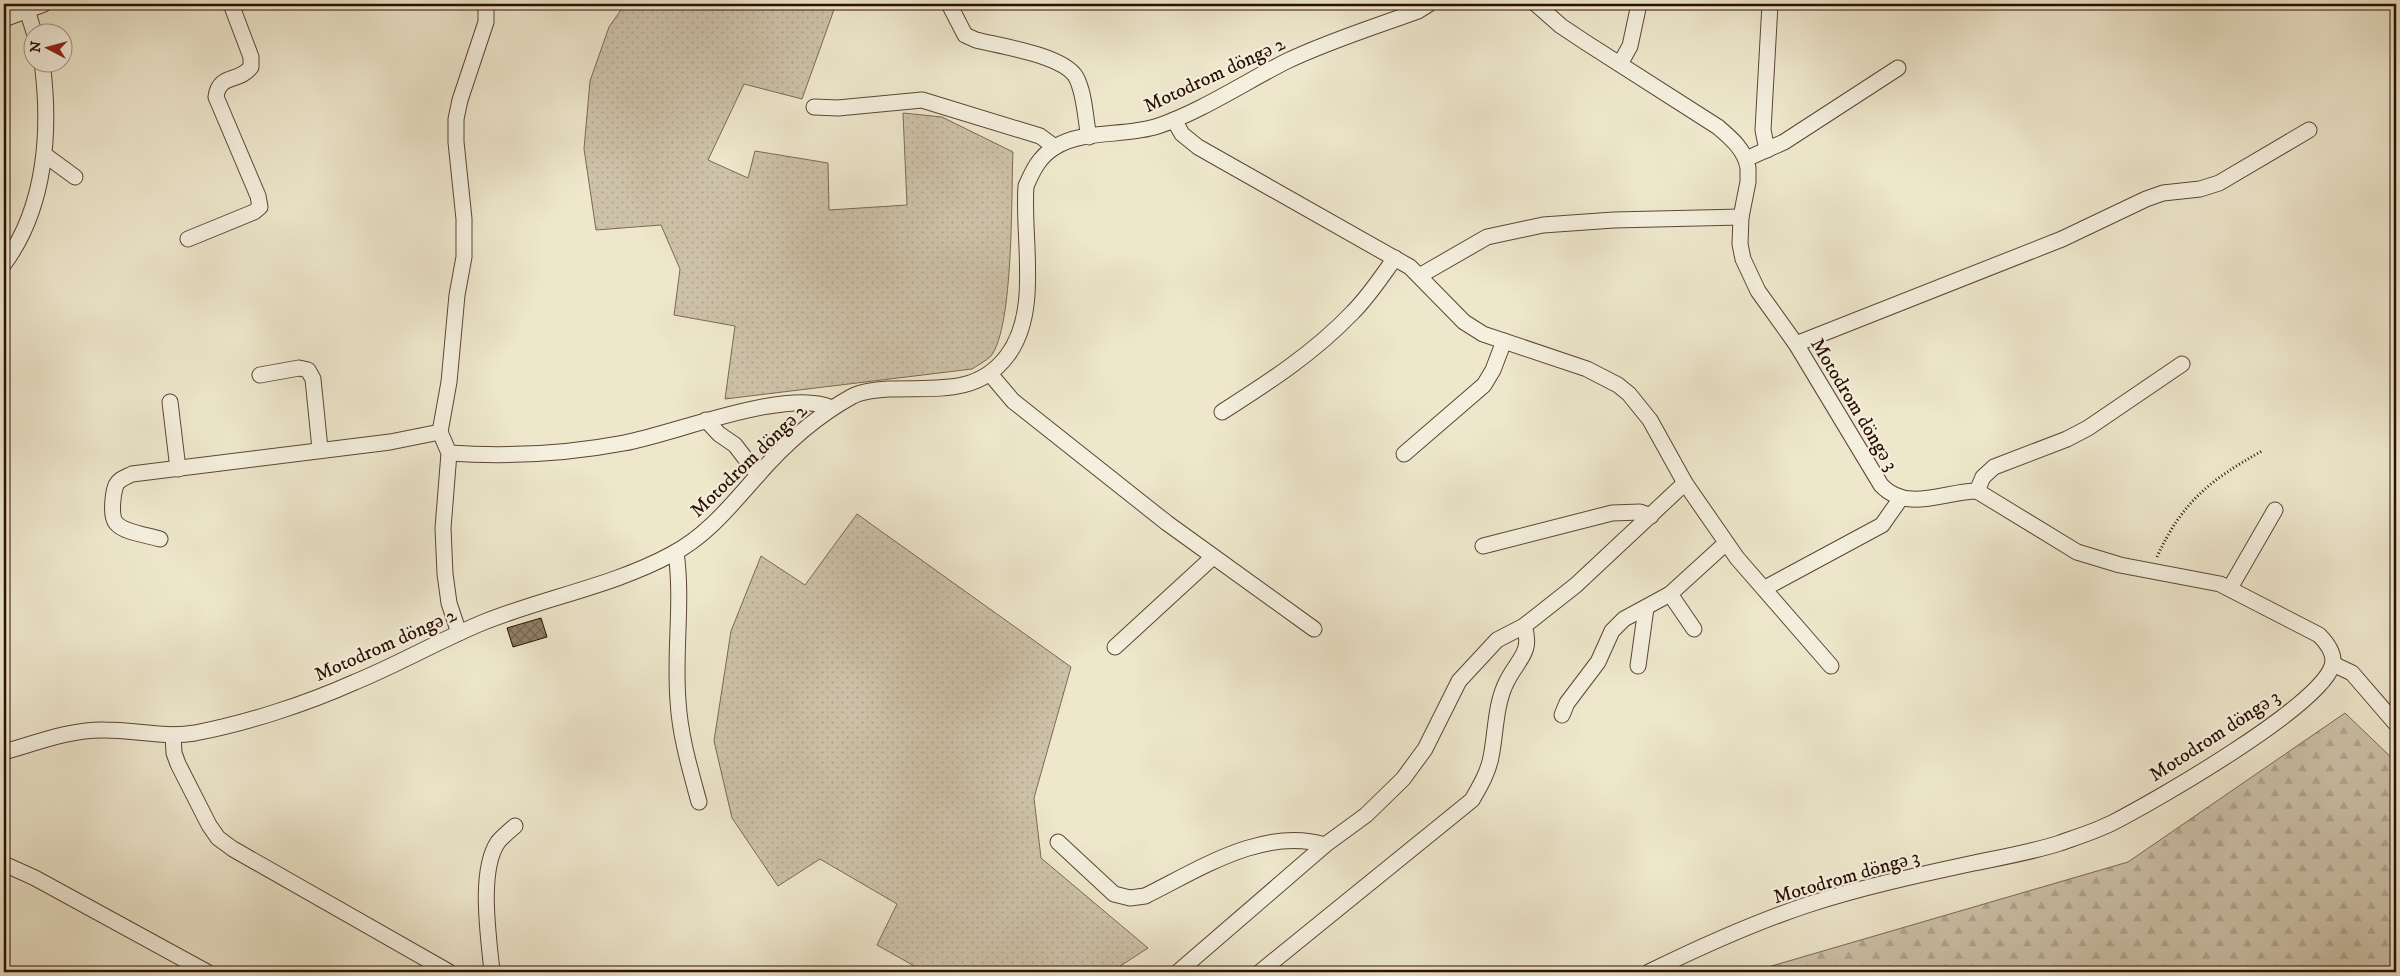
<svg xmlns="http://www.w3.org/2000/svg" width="2400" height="976" font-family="'IM FELL DW Pica',serif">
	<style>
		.grass { fill: url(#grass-dots); stroke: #7c6854 }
		.forest { fill: url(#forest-firs); stroke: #7c6854 }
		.building { fill: url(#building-cross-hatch); stroke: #2b0f00 }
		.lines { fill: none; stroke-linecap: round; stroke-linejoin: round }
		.street-casing { stroke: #5c4533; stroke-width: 17 }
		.path { stroke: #2b0f00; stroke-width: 3; stroke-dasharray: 1 2.5; stroke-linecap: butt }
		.street { stroke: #f4efde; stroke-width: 15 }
		.labels { text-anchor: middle; stroke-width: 4.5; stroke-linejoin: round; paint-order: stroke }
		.street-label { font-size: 20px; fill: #2b0f00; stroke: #f4efde }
	</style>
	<defs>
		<pattern id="grass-dots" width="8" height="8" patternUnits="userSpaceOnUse" patternTransform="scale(1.25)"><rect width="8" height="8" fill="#cdc2a9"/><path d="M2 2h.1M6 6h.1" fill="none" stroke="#b0a690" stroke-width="1.8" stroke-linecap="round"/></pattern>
		<pattern id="forest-firs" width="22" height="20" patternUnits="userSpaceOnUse" patternTransform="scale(1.25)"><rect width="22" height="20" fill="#cdc2a9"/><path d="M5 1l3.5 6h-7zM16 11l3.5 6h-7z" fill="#b0a690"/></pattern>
		<pattern id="building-cross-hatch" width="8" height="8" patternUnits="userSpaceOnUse" patternTransform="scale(1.25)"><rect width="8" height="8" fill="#907f6a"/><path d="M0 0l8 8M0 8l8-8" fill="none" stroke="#766655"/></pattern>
	</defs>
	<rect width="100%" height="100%" fill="#eee7cc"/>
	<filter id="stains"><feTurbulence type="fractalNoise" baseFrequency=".004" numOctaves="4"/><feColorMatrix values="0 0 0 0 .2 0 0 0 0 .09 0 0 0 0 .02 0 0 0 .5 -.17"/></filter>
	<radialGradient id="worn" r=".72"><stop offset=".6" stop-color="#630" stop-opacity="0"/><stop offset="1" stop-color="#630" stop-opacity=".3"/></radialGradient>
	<g class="grass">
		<path d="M625,4h211l-34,95 -58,-15 -36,76 40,18 7,-27 73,12 1,47 78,-5 -4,-92 39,4 71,35c-2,42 1,174 -22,204 -5,5 -13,9 -19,13l-247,30 10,-73 -61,-11 6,-46 -19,-44 -65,5 -12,-81 6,-68 19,-54z"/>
		<path d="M857,514l214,153 -37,131 7,60 107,90 -37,24h-186l-48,-27 20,-41 -77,-45 -42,27 -46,-68 -18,-77 17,-110 30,-75 44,29z"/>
	</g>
	<path class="forest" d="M2345,713l51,49v210h-645l377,-110z"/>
	<g class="building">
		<path d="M409,4h17l-15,6z"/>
		<path d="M541,618l6,19 -34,10 -6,-19z"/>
	</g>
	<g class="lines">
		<g class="street-casing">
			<g id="street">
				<path d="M949,4l16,31 11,5c24,6 87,15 100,37 9,17 9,41 13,60"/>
				<path d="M1536,4l25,22 24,16 133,85c14,12 27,23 30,41v14l-7,35 -1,27 3,15 15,32 38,53 85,141c26,28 64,6 96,6l100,61 43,13 100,19 99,51c8,8 17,19 13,31 -13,41 -177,135 -220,157 -16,8 -35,14 -52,20 -28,9 -57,14 -86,20 -56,12 -112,24 -167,42 -54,18 -107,42 -158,67"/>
				<path d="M27,10l7,22"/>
				<path d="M4,19l40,-15"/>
				<path d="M1620,64l10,-18 9,-42"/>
				<path d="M814,107l24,1 84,-8 118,36 15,11"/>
				<path d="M1174,120l8,14 16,13 212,120 54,55 19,12 104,35 31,16 11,9 21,26 35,63 52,75 94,108"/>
				<path d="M1767,150l-4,-20 7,-126"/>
				<path d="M45,155l30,22"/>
				<path d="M1746,159l38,-17 114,-74"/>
				<path d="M188,239l66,-27 6,-5 -2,-11 -42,-99c3,-24 23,-14 35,-30v-10l-20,-53"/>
				<path d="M4,264c42,-57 47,-134 38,-202"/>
				<path d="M1421,275l66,-38 56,-12 71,-5 127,-3"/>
				<path d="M1796,344l266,-105 84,-40 17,-6 37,-4 19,-6 90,-53"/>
				<path d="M260,375l39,-7 9,2 5,9 7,70"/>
				<path d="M991,375l22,26 154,122 147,106"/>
				<path d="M170,402l8,67"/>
				<path d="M1222,412c47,-30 92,-59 131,-100 16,-16 29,-36 42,-54"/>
				<path d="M706,420l13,14 16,11 23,30"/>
				<path d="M449,453c59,4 117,1 175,-10 50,-9 164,-56 208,-35"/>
				<path d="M1404,454l80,-69 9,-15 11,-29"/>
				<path d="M1977,491l6,-14 11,-10 73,-28 21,-11 94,-64"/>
				<path d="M160,539c-12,-4 -36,-6 -44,-16 -6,-7 -3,-30 0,-38 3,-6 10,-8 16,-11l258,-32 50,-10"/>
				<path d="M1483,546l129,-33 28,-1 11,4"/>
				<path d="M676,552c7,50 -2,99 2,149 2,35 12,68 21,101"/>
				<path d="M1765,588l117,-63 19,-27"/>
				<path d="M2230,588l45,-78"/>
				<path d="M1670,594l24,35"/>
				<path d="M459,633l-10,-30 -4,-29 -2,-46 6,-75 -9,-21 9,-50 8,-87 7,-38v-38l-8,-77v-23l4,-19 26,-78v-18"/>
				<path d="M1115,647l98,-90"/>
				<path d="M2333,664l19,9 44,51"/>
				<path d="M1638,666l8,-58"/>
				<path d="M1562,715l5,-12 31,-41 14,-31 12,-12 46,-25 56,-51"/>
				<path d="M173,735l1,18 4,11 31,61 9,13 15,11 216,123"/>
				<path d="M4,752c32,-9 67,-23 101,-22 30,0 60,8 90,3 52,-10 111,-29 160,-51 44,-18 85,-42 129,-60 62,-25 129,-36 188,-68 35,-18 60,-50 85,-78 27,-31 58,-59 94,-79 11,-6 25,-7 38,-8 45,-2 88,7 118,-33 34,-44 15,-118 19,-170 7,-16 13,-29 29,-39 29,-18 70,-10 103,-21 42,-14 89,-45 129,-65 42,-20 87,-34 131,-50l11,-7"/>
				<path d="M1058,842l56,52 16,4 15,-2c53,-26 119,-70 180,-51"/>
				<path d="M4,864l31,14 172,94"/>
				<path d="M492,972c-3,-33 -14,-101 6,-130 5,-6 11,-11 17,-16"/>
				<path d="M1178,972l147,-127 41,-30 37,-36 22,-30 34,-68 38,-41 27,-14 52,-41 109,-102"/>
				<path d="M1260,972l212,-172c8,-14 16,-27 19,-43 5,-24 4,-53 16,-76 11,-22 26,-29 17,-55"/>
			</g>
		</g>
		<path class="path" d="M2157,557c25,-55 53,-77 105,-106"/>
		<use href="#street" class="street"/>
	</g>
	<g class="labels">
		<g class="street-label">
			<text transform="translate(1214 74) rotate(-25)" y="7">Motodrom döngə 2</text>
			<text transform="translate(1855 404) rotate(59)" y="7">Motodrom döngə 3</text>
			<text transform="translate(748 460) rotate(-44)" y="7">Motodrom döngə 2</text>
			<text transform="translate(385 644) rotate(-24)" y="7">Motodrom döngə 2</text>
			<text transform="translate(2214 735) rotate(-33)" y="7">Motodrom döngə 3</text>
			<text transform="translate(1846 876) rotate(-16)" y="7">Motodrom döngə 3</text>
		</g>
	</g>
	<rect width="2400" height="976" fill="none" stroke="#eee7cc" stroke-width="20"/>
	<rect x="5" y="5" width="2390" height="966" fill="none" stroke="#2b0f00" stroke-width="2.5"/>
	<rect x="10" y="10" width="2380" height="956" fill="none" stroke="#2b0f00"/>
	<g transform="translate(48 48) rotate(276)"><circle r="24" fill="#f4efde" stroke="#a49585"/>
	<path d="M0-4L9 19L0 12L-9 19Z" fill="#8f2418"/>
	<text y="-8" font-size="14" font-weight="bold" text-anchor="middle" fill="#2b0f00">N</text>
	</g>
	<rect width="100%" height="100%" filter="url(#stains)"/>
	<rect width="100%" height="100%" fill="url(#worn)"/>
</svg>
